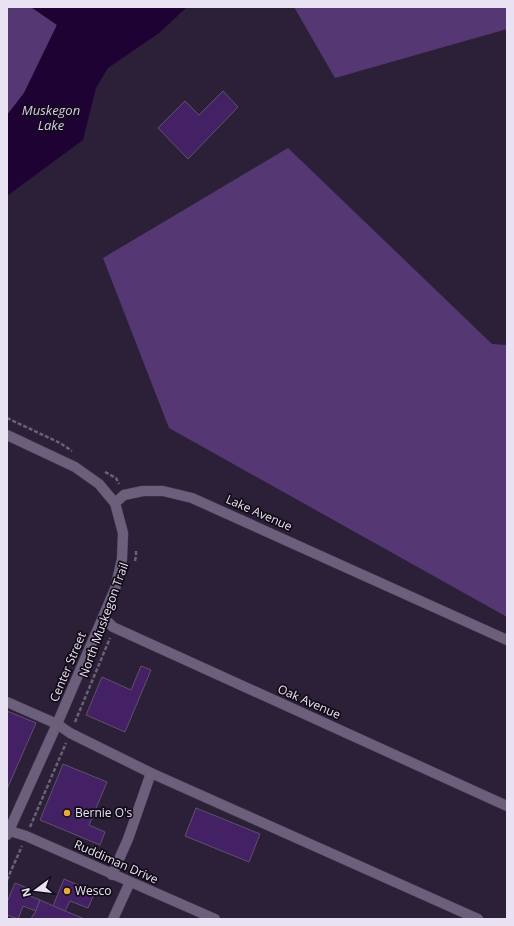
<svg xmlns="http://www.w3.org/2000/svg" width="514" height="926" font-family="'Open Sans',sans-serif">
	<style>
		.green { fill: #553873 }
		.water { fill: #1e0234 }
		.building { fill: #442064; stroke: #5e516d }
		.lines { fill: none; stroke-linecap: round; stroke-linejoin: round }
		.minor-casing { stroke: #473d52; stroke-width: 11 }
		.path { stroke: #6b6176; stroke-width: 2.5; stroke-dasharray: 4 2; stroke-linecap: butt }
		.minor { stroke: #6c5f7c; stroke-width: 10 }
		.poi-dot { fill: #e5ad35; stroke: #110c17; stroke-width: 1.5 }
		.labels { text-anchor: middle; stroke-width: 3.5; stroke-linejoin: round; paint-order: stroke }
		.street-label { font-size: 12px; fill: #e9e2f2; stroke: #110c17 }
		.poi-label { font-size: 12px; fill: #e9e2f2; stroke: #110c17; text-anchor: start }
		.water-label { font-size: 13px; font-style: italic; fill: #dbc9f1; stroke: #110c17 }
	</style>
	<rect width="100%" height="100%" fill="#2b2038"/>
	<g class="green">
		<path d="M7,7h24l26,18 -33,68 -17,22z"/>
		<path d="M294,7h213v22l-172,49z"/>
		<path d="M288,148l204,196 15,1v272l-338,-189 -66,-170z"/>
	</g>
	<path class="water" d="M31,7h156l-28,26 -51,35 -12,20 -13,52 -76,56v-81l17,-22 33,-68z"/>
	<g class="building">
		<path d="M223,91l15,16 -50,52 -30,-31 27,-27 14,14z"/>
		<path d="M141,666l10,4 -26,62 -39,-17 16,-38 29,13z"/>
		<path d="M7,711l29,12 -29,66z"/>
		<path d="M63,764l44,18 -18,43 16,7 -5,13 -60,-25z"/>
		<path d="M196,808l64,26 -11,28 -64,-26z"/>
		<path d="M64,879l31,13 -7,16 -18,-7 -5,10 -12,-5z"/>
		<path d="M15,883l15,6 -2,6 12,5 -4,11 -13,-5 -5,13 -11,-4v-13z"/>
		<path d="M40,900l25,11 20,8h-54l2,-4h1z"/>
	</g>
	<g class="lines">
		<g class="minor-casing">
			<g id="minor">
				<path d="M7,435l68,32 24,17 16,19 8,30 -1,26 -7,30 -58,135 -50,111"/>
				<path d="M115,503l9,-8 19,-4h20l29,7 315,142"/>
				<path d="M103,617l10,10 394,179"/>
				<path d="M7,702l50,22 13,9 81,40 327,146"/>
				<path d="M7,830l19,6 189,83"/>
				<path d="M112,875l16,-36 23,-66"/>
				<path d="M113,919l17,-37"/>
			</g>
		</g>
		<g class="path">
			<path d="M7,418l53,25 12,8"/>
			<path d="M105,472l11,6 3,6"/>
			<path d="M135,561l1,-5v-6"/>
			<path d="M75,722l35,-84"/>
			<path d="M30,827l36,-84"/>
			<path d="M7,880l15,-34"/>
		</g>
		<use href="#minor" class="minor"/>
	</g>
	<g class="poi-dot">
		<circle cx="67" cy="813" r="4"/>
		<circle cx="67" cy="891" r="4"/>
	</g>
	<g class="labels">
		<g class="street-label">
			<text transform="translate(259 513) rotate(24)" y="4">Lake Avenue</text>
			<text transform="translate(104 620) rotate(-70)" y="4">North Muskegon Trail</text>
			<text transform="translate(68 667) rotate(-67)" y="4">Center Street</text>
			<text transform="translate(309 702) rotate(24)" y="4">Oak Avenue</text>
			<text transform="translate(116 862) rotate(24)" y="4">Ruddiman Drive</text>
		</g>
		<g class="poi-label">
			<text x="75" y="817">Bernie O's</text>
			<text x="75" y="895">Wesco</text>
		</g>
		<g class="water-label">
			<text x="51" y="115">Muskegon<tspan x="51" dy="15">Lake</tspan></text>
		</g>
	</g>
	<rect width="514" height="926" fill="none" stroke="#e9e2f2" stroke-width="16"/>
	<g transform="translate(36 890) rotate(255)" stroke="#110c17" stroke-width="3" paint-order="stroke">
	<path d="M0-3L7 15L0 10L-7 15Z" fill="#e9e2f2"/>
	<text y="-6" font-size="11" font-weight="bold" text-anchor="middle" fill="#e9e2f2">N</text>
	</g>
</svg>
